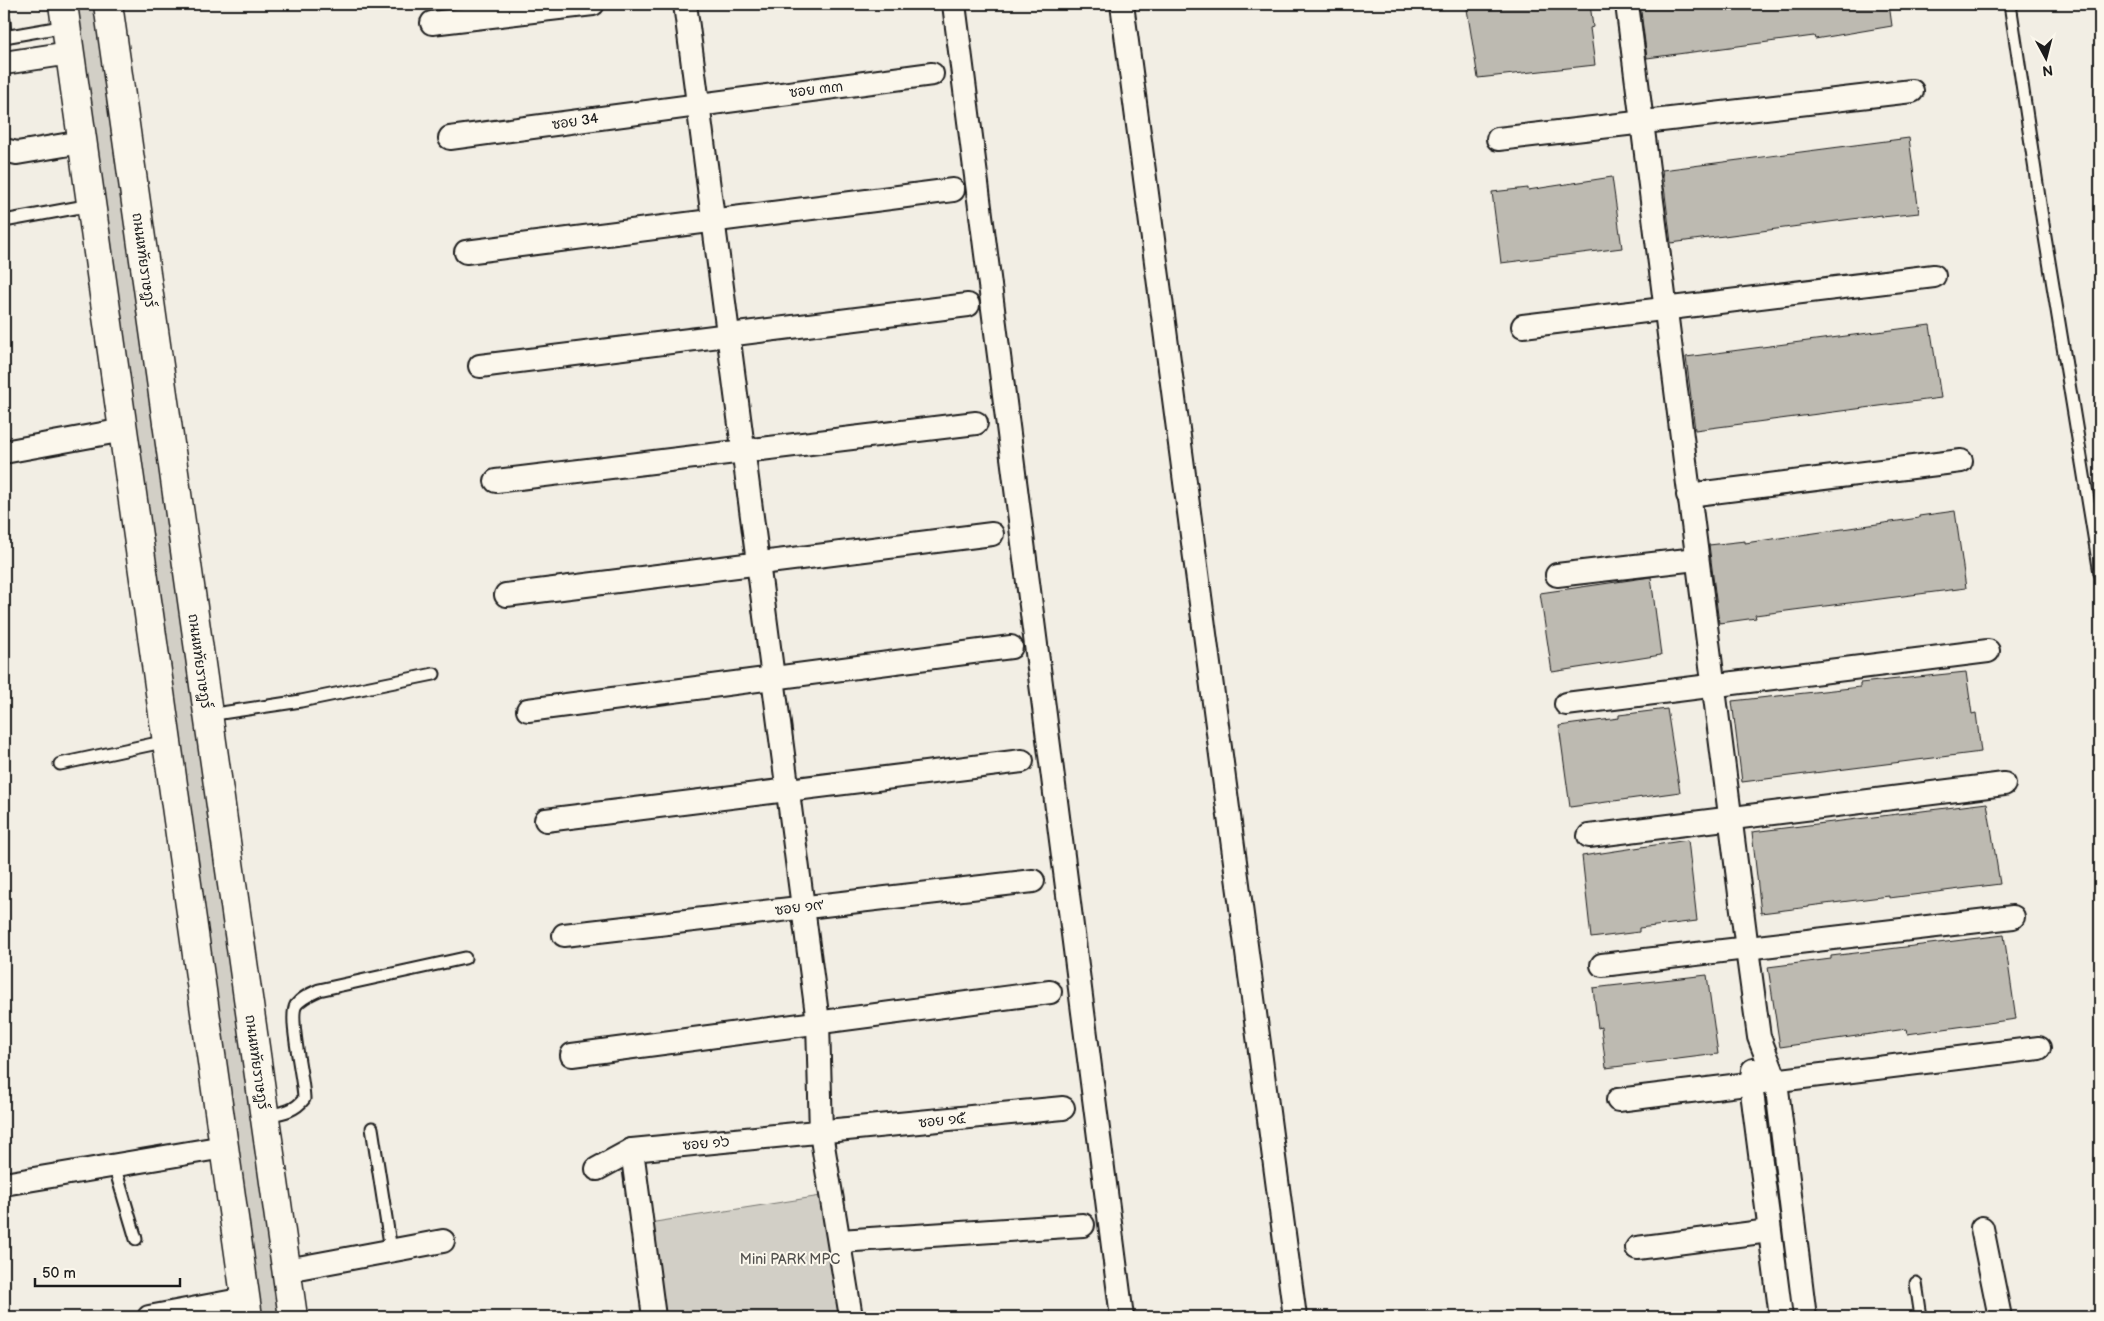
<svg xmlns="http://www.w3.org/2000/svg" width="2104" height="1321" font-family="'Balsamiq Sans','Playpen Sans Thai',sans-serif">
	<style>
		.green { fill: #d2cfc6; stroke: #777671 }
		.building { fill: #bdbab1; stroke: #1c1c1c }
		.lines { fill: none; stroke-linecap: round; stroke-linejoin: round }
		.lane-casing { stroke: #1c1c1c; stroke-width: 15 }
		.street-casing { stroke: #1c1c1c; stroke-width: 26 }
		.secondary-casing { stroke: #1c1c1c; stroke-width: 31 }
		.lane { stroke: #fbf7ec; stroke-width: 11 }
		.street { stroke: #fbf7ec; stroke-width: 22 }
		.secondary { stroke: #fbf7ec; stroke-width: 28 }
		.labels { text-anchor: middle; stroke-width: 4; stroke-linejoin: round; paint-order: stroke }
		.street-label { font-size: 14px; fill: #1c1c1c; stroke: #fbf7ec }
		.park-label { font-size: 14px; fill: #53524f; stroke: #fbf7ec }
	</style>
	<rect width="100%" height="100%" fill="#f2eee4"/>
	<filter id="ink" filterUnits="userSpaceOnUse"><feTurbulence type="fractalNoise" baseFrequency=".02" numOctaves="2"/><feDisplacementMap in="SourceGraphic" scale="10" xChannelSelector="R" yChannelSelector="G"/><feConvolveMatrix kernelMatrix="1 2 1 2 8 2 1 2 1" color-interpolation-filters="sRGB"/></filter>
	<g filter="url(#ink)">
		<g class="green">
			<path d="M74,4h24l186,1313h-25z"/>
			<path d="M840,1193l15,124h-193l-13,-94z"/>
		</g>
		<g class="building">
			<path d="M1508,4h82l3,23 -3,1 5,37 -117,13 -11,-69z"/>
			<path d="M1640,4h165v4l32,-4h52l3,22 -77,13 -1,-3 -167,22z"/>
			<path d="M1909,138l10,75 -37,4v-2l-211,28 -9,-73z"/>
			<path d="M1612,177l10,71 -121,15 -9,-71 36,-4v2z"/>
			<path d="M1930,325l11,73 -246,32 -9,-73z"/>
			<path d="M1955,511l11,77 -211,27 1,3 -37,5 -10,-78 36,-4v2l174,-25v-2z"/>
			<path d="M1651,577l10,78 -109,17 -12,-79z"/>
			<path d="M1966,672l6,42 4,-1 5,39 -239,30 -10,-81 128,-14v-4z"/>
			<path d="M1667,709l13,83 -110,15 -11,-81 60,-8v-3z"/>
			<path d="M1987,803l13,81 -111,14v-2l-80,10v1l-48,6 -9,-81z"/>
			<path d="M1688,840l9,81 -58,7v4l-48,6 -9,-82z"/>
			<path d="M2004,935l12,84 -109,15 -1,-5 -126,18 -12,-80 63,-8v-3z"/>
			<path d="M1707,975l11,79 -112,14 -5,-41 -3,1 -5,-40z"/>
		</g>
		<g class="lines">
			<g class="lane-casing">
				<g id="lane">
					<path d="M2010,4l35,233 55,336"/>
					<path d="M4,21l1,15"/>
					<path d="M4,37l63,-11"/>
					<path d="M4,221l87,-16"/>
					<path d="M208,715l93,-14 133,-27"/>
					<path d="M60,764l107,-23"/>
					<path d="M265,1116c16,-3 29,-4 39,-17 0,-20 -16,-81 -8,-94 6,-8 15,-11 23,-15l146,-32"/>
					<path d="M372,1128l19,122"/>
					<path d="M114,1165l22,74"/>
					<path d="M1916,1283l5,34"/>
				</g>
			</g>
			<g class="street-casing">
				<g id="street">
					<path d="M685,4l133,1018 3,111 30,184"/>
					<path d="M954,4l168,1313"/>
					<path d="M1122,4l173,1313"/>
					<path d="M1627,4l120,945 12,88 17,44 29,236"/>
					<path d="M432,23l161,-19"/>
					<path d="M4,63l66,-10"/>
					<path d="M450,138l482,-64"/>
					<path d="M1498,139l414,-48"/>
					<path d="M4,150l13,3 65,-11"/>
					<path d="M466,252l487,-62"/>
					<path d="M1523,326l411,-50"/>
					<path d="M480,366l488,-61"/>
					<path d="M4,452l120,-22"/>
					<path d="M496,481l480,-58"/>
					<path d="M1688,495l273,-34"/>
					<path d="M1557,575l139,-16"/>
					<path d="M506,595l486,-61"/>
					<path d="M1566,704l422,-53"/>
					<path d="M528,710l483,-63"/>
					<path d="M546,820l476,-59"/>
					<path d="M1589,836l415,-52"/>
					<path d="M564,935l469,-54"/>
					<path d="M1602,965l411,-48"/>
					<path d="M572,1055l478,-63"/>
					<path d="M1753,1070l-2,14 30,233"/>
					<path d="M1618,1100l421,-52"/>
					<path d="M632,1150l22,167"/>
					<path d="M597,1169l35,-19 431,-42"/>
					<path d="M4,1184l220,-37"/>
					<path d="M1982,1228l18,89"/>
					<path d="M840,1241l243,-16"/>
					<path d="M1637,1248l132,-17"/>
					<path d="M287,1270l156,-29"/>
					<path d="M149,1317l96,-18"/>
				</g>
			</g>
			<g class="secondary-casing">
				<g id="secondary">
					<path d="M63,4l185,1313"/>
					<path d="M108,4l185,1313"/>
				</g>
			</g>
			<use href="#lane" class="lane"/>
			<use href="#street" class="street"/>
			<use href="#secondary" class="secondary"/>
		</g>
	</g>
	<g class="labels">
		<g class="street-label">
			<text transform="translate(816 89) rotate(-7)" y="5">ซอย ๓๓</text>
			<text transform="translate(575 121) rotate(-8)" y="5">ซอย 34</text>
			<text transform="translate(144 260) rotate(82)" y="5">ถนนหทัยราษฎร์</text>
			<text transform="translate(200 661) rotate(82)" y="5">ถนนหทัยราษฎร์</text>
			<text transform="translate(799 907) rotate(-7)" y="5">ซอย ๑๙</text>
			<text transform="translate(257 1062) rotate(82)" y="5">ถนนหทัยราษฎร์</text>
			<text transform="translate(942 1120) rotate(-6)" y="5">ซอย ๑๕</text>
			<text transform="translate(706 1143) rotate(-5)" y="5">ซอย ๑๖</text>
		</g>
		<g class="park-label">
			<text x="790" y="1264">Mini PARK MPC</text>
		</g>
	</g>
	<rect width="2104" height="1321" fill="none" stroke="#fbf7ec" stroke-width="20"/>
	<rect x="10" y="10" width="2084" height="1301" fill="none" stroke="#1c1c1c" stroke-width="2" filter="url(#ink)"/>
	<g transform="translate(2046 58) rotate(173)" stroke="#fbf7ec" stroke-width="4" paint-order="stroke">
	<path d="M0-4L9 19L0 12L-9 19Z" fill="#1c1c1c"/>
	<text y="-8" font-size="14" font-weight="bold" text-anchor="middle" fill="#1c1c1c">N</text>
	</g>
	<path d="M35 1278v8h145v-8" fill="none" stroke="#1c1c1c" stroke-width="2.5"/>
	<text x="42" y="1278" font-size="15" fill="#1c1c1c" stroke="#fbf7ec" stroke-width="4" paint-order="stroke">50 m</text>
</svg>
